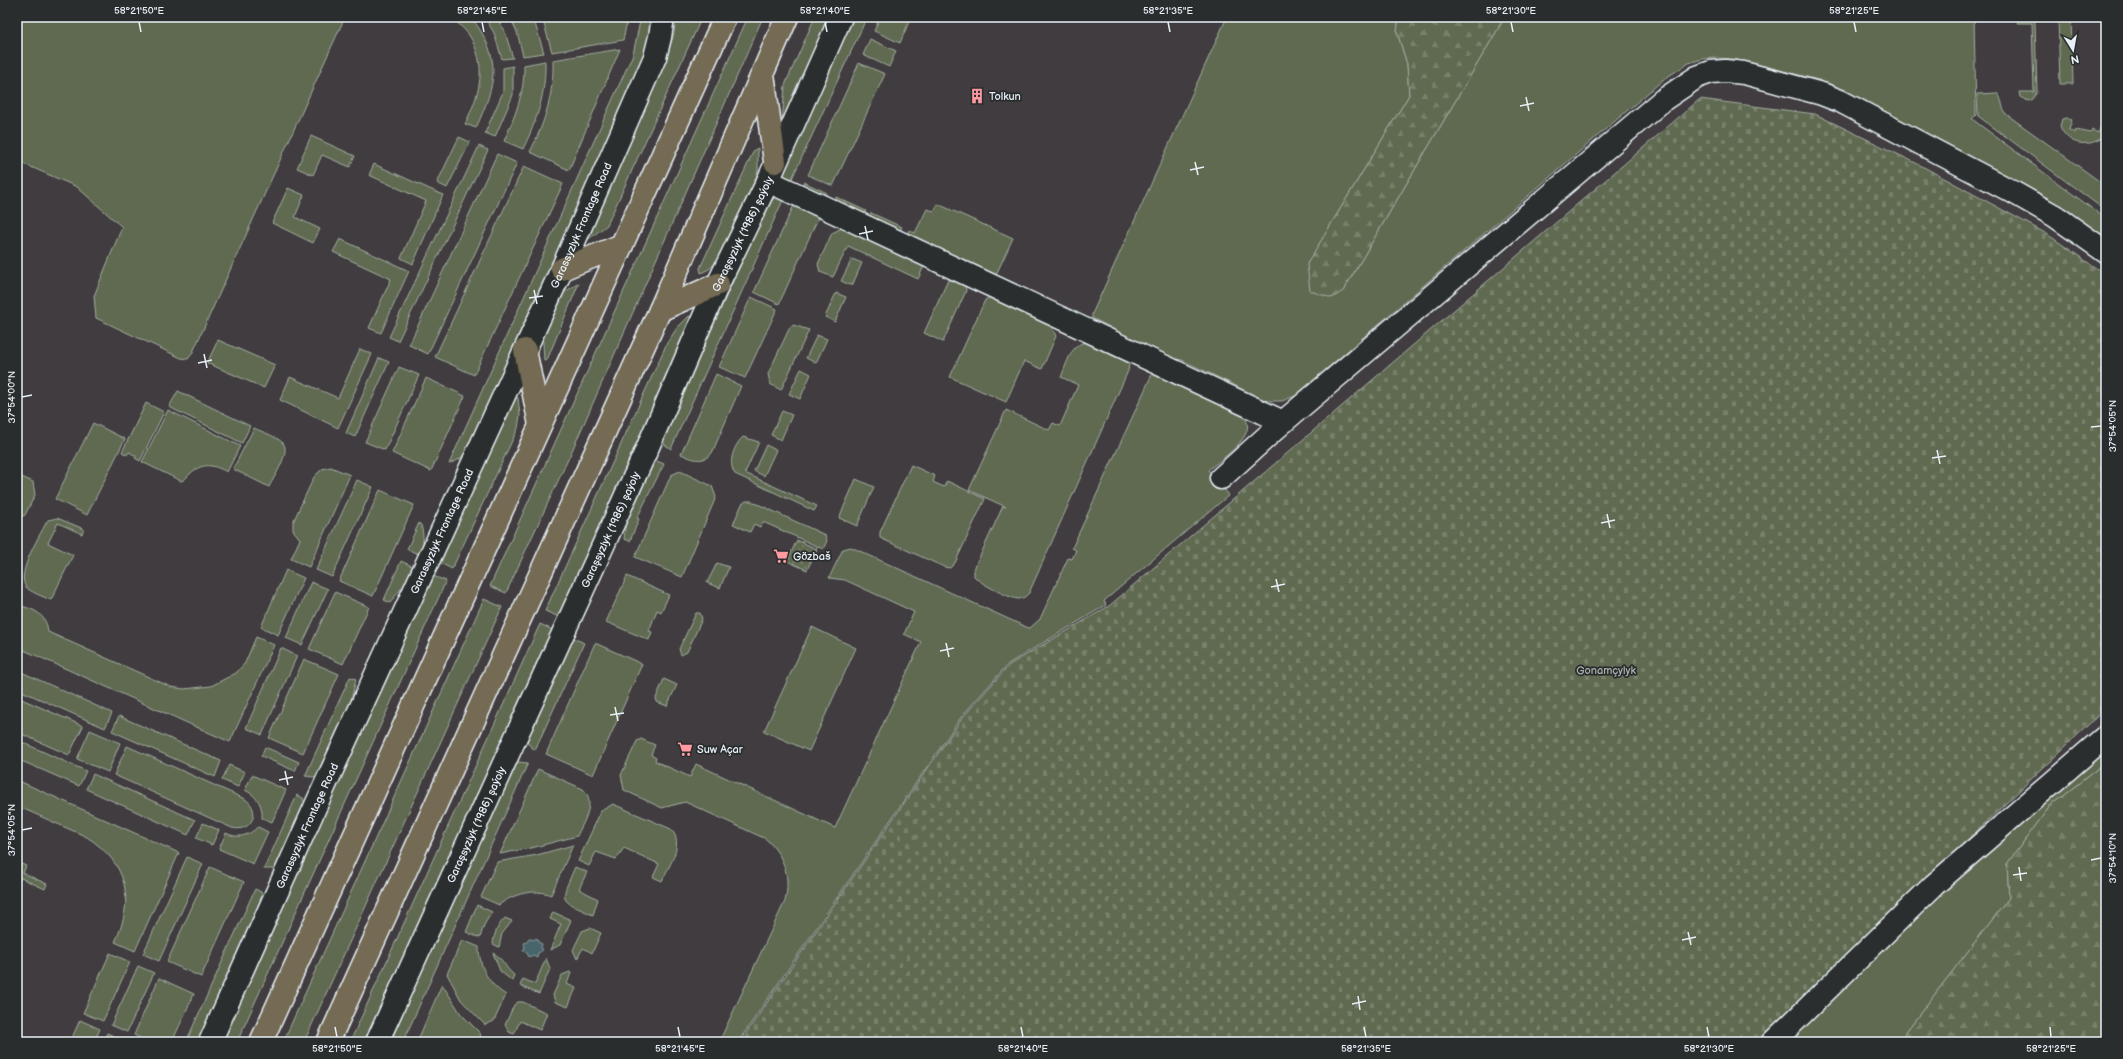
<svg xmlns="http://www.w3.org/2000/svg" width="2123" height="1059" font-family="'Balsamiq Sans',sans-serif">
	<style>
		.grass { fill: #616b51; stroke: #a4aea4 }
		.forest { fill: url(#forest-firs); stroke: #a4aea4 }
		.cemetery { fill: url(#cemetery-stones); stroke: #a4aea4 }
		.park { fill: url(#park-dots); stroke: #a4aea4 }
		.water { fill: #48656c; stroke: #889da4 }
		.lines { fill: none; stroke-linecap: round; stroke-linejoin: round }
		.minor-casing { stroke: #e8f1f8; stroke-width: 25 }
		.primary-casing { stroke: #e8f1f8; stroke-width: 25 }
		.minor { stroke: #2a2d2e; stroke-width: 22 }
		.primary { stroke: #756b52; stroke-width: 22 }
		.ticks { fill: none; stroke: #e8f1f8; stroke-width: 1.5 }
		.labels { text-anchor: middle; stroke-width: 3.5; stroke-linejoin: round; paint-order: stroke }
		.poi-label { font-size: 11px; fill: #e8f1f8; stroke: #2a2d2e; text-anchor: start }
		.street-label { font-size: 11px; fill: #e8f1f8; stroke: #2a2d2e }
		.park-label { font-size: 11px; fill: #abb5ad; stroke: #2a2d2e }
		.neatline { fill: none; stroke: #e8f1f8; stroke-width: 1.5 }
		.ticks-label { font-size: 10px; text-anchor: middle; fill: #e8f1f8 }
	</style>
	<defs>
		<pattern id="forest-firs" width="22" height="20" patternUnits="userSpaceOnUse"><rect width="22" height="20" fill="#616b51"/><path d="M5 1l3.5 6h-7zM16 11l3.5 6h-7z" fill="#78816b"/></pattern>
		<pattern id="cemetery-stones" width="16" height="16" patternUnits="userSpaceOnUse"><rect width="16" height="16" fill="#616b51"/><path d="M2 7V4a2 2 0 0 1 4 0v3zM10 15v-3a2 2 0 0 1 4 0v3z" fill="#78816b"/></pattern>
		<pattern id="park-dots" width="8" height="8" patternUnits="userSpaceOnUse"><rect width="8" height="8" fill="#616b51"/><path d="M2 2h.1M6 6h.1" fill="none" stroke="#78816b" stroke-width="1.8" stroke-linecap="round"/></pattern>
	</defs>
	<rect width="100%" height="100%" fill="#403c3f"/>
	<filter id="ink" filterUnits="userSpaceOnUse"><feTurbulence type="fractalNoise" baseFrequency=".025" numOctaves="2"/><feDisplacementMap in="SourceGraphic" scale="8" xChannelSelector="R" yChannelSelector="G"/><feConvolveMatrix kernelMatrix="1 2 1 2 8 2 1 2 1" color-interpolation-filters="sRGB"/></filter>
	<g filter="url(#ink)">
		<g class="grass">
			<path d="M17,17h328l-153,337 -4,5 -7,-1 -85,-40 -2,-22 28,-69 -45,-40 -60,-26z"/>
			<path d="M453,17h18c32,41 25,67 5,111l-11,-4c15,-31 23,-58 4,-89 -5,-7 -14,-13 -16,-18z"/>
			<path d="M492,17h4l8,12 9,29 -11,1 -8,-26 -7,-12z"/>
			<path d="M510,17h23l11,36 -21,3 -6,-24z"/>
			<path d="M542,17h86l-5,23 -71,12z"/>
			<path d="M641,17h12l-9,42 -174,388 -10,12 -11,5 184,-410z"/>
			<path d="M676,17h26l-95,208 -21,16 81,-184 7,-24z"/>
			<path d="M748,17h15l-192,436 -65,140 -16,-7z"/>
			<path d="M815,17h16l-49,106 3,-38z"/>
			<path d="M854,17h13l-77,166 -6,-5 -1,-8z"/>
			<path d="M880,17h31l-11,26 -26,-12z"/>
			<path d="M1227,17h172l-2,15 10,32 2,31 -102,169 36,27 162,-274h469l2,98 -4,4 134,100v20l-37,-27 -56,-33 -194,-99 -86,-21 -17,-1 -14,1 -13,4 -25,16 -369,317 -13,5h-15l-85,-41 -19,-2 -9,-8 -62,-32v-4z"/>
			<path d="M2020,17h13l2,5 2,70 -5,8 -4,1 -8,-4 -1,-5h15l-2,-69h-15z"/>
			<path d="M2058,17h13l2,67h-13z"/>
			<path d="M870,39l26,12 -7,16 -26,-12z"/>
			<path d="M620,49l-51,121 -39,-18c15,-30 24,-58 23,-92z"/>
			<path d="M545,61c1,33 -8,59 -22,88l-19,-8c11,-25 21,-49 20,-76z"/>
			<path d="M859,63l26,11 -52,112 -25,-11z"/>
			<path d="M513,66v29l-18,42 -10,-4 18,-41v-24z"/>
			<path d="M1997,93c6,6 4,14 9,21l100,72v25l-128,-95 -1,-22z"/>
			<path d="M2067,118l5,2 -3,10 6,3 1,-3 15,3 1,-3 6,3 5,-12 3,-2v16c-15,13 -38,12 -46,-9l2,-7z"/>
			<path d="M311,136l44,20 -5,11 -28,-12 -9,20 -16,-7z"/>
			<path d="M459,137l11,5 -23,46 -10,-5z"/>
			<path d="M479,146l9,4 -90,191 -9,-4z"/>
			<path d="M758,148v22l-4,16 -34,73 -11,10 -8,4 -1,-5 54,-118z"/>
			<path d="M497,154l20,9 -89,191 -19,-9z"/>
			<path d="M374,164l69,31 -30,69 -12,-6 25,-57 -57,-26z"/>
			<path d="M524,166l39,18 -89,191 -39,-18z"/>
			<path d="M804,182l23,11 -3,6 -23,-11z"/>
			<path d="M288,188l16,7 -9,22 25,12 -7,14 -41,-20z"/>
			<path d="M777,197l6,3 -112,249 -7,-5 -1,-7 106,-236z"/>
			<path d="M836,197l30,14 -3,5 -29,-13z"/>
			<path d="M938,204l75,34 -18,39 -89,-41 3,-6 6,3 12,-24 7,2z"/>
			<path d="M794,205l25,11 -40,88 -25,-12z"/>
			<path d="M871,213l31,14 -3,6 -31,-14z"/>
			<path d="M842,228l83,36 -7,15 -70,-33 -15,31 -13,-5 -2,-8 14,-31z"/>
			<path d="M340,239l69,32 -28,62 -12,-5 22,-49 -58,-27z"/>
			<path d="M852,259l10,4 -10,23 -11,-5z"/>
			<path d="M954,278l11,5 1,8 -23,51 -19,-9 24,-53 4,1z"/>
			<path d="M579,283l-32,77 -3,1 -1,-18 1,-10 19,-40z"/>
			<path d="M836,293l10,4 -11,25 -10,-5z"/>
			<path d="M751,297l26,12 -32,69 -26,-11z"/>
			<path d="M990,297l60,27 6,12 -14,33 -18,-8 -18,41 -56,-25 35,-77z"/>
			<path d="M689,316l4,1 -1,6 -133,294 -14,-6 122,-268 10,-15z"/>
			<path d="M793,325l16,5 -28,60 -11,-6 -2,-10 22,-47z"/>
			<path d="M817,335l10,4 -11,24 -10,-5z"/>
			<path d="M218,340l57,25 -11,23 -57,-25z"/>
			<path d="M1088,342l39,19 2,3 -1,7 -99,222c-3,3 -6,6 -11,6 -9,-1 -39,-16 -44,-23v-7l29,-63 3,1 -37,-17 37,-80 43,20 4,-7 7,3 18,-41 -17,-8c6,-13 10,-35 27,-35z"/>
			<path d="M360,349l12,5 -34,74 -58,-28 10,-23 48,21z"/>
			<path d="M379,358l10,4 -34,75 -9,-4z"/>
			<path d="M399,367l20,8 -34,75 -20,-8z"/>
			<path d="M801,369l10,5 -11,25 -11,-5z"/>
			<path d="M1153,372l88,42c23,18 -21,46 -33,56l21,25 -125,106 2,4 -98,59 -46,52 -224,326h-19l66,-141c6,-25 -1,-45 -19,-62l-81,-37 -23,6 -38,-18 -3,-15 16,-34 4,-2 14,6 -4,10 5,3 -1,3 35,16 6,-13 139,64 86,-186 -17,-8 10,-22 -69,-32 -16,-2 14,-29 8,-2 175,80 4,1 10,-9 28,-61 4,1 4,-9 -4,-2z"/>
			<path d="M716,374l25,12 -29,67c-9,11 -20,6 -31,1z"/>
			<path d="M426,378l39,18 -34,75 -39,-18z"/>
			<path d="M178,391l72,35 -8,17 -73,-36z"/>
			<path d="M515,396l3,2 2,17 -2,13 -66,141 -14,-7z"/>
			<path d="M146,403l18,9 -24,49 -5,-3 1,-2 -7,-4 -2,3 -5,-3z"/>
			<path d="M168,410l72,36 -13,26c-13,-7 -24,-10 -36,1 -4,3 -5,7 -10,8l-39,-19z"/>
			<path d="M782,411l10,4 -11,25 -10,-5z"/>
			<path d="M93,423l32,16 -38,76 -32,-16z"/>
			<path d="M254,428c8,4 22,8 29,15 8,9 -9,34 -14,44l-36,-18z"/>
			<path d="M743,437l16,5 -14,31 72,33 -3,5 -79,-37c-8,-11 -1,-29 8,-37z"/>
			<path d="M766,445l10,5 -12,26 -10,-5z"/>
			<path d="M657,461l7,3 -27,54 2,1 -9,22 -6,-2 2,-20 25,-56z"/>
			<path d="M911,465l24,11 -2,6 11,5 3,-6 38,18 -30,64 -5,5 -6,-1 -64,-29v-6z"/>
			<path d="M331,467l19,8 -41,92 -18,-8 9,-20 -7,-9v-8l21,-45 8,-8z"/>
			<path d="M680,471l32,15 4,11 -34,80 -47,-20 36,-82z"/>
			<path d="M17,475l16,7 2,13 -10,20 -8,4z"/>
			<path d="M856,479l18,8 -17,39 -18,-8z"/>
			<path d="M357,480l16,7 -41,90 -16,-7z"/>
			<path d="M380,490l34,15 -41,91 -34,-15z"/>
			<path d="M746,501h5l74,34 2,6 -4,8 -60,-27 -3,5 -6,-3 -4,8 -17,-8 9,-20z"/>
			<path d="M57,518l27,11 -2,5 -24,-11 -10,20 25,12 -22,45c-7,-3 -16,-6 -23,-11 -15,-11 11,-52 18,-66l2,-3z"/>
			<path d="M419,523l2,2c3,11 3,19 -1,30l-13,-6z"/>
			<path d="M401,561l13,6 -7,14 -17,22 -6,-3z"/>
			<path d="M717,563l12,4 -9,21 -13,-5z"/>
			<path d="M286,570l18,8 -26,57 -17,-8z"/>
			<path d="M433,576l13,5 -209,461h-16z"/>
			<path d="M627,576l42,19 -8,17 -4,-2 -8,21 3,1 -3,8 -43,-18z"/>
			<path d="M311,582l17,7 -26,56 -16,-7z"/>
			<path d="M335,592l34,15 -26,57 -34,-15z"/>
			<path d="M484,599l18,8 -198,435h-21z"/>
			<path d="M17,606c16,1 30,9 31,26l123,55 13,2 27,-3 25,-13 9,-10 11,-26 18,8 -44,97 -213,-95z"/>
			<path d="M696,613h4l2,6 -15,33 -6,3 -2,-6z"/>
			<path d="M540,624l13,6 -187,412h-16z"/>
			<path d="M812,627l44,21 -47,103 -45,-20z"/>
			<path d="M572,637l12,6 -49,107 -7,-6 -1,-6z"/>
			<path d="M595,643l47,21 -49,111 -47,-21z"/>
			<path d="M281,648l16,8 -35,79 -16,-7z"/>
			<path d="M304,659l35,15 -36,79 -34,-15z"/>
			<path d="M17,670l95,43 -7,15 -88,-39z"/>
			<path d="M350,677l6,2 -7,30 -30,66 -6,2 -8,-1z"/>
			<path d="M664,679l13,6 -10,21 -10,-4 -1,-4z"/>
			<path d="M17,697l66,29 -14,29 -52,-23z"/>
			<path d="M119,716l102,45 -6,16 -103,-46z"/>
			<path d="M90,730l30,13 -12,29 -31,-13z"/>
			<path d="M17,740l69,31 -7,15 -62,-27z"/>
			<path d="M127,746l118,53c17,11 7,34 -13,29l-118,-53z"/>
			<path d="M265,747l34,15 -4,9 -34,-15z"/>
			<path d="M2106,751v11l-55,43 -44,59 2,34 -111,144h-114l204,-193z"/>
			<path d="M518,762l10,1 -125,279h-13l124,-279z"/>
			<path d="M229,765l16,7 -7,15 -16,-7z"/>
			<path d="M538,769l45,20c14,13 0,34 -6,47l-42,11 -35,7z"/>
			<path d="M93,774l102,46 -7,15 -102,-46z"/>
			<path d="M252,775l34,15 -14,32 -10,-4c1,-13 -5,-22 -17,-28z"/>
			<path d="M17,780l162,73 -44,98 -20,-9c20,-43 13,-78 -28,-105l-70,-31z"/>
			<path d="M297,795l6,3 2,5 -29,66h-12z"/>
			<path d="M613,804l58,25c14,16 -2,36 -9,52l-9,-4 6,-13 -35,-16 -8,11 -20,-7 -7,14 -11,-5 23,-50z"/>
			<path d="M203,823l16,7 -7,15 -16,-7z"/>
			<path d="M258,827l10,5 -15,32 -34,-15 7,-16c12,6 22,3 32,-6z"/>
			<path d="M573,845l-22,50c-17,-7 -38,-1 -52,10l-18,-8 16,-35 40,-7z"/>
			<path d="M187,857l16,7 -44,97 -16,-7z"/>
			<path d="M17,862l9,4 -3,7 24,11 -2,5 -24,-11 -2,3 -2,-1z"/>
			<path d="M210,867l34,15 -43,95 -34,-15z"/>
			<path d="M575,867l12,5 -8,17 19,10 -5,16c-36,-16 -33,-13 -18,-48z"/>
			<path d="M255,889l6,3 2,6 -64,144h-13z"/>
			<path d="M477,905l15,7 -8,13 -4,13 -14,-6z"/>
			<path d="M553,912l18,8 -11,25 -10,5 11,-26 -11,-5z"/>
			<path d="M505,918l7,3 -10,13 -3,13 -6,-3c1,-11 5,-19 12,-26z"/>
			<path d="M590,928l11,5 -9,20 -9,-5 -6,11 -4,-9 9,-19z"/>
			<path d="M462,940l17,7c0,20 10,38 27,48l-12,26 -9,4 -24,-25 -14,-26z"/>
			<path d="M110,953l20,9 -27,59 -20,-8z"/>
			<path d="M493,953c10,5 12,15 21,22l-2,6 -12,-10z"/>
			<path d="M546,958l4,11 -11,25 -19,-8 3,-7 12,5z"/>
			<path d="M138,966l16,7 -27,59 -16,-7z"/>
			<path d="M570,972l1,1 -4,11 9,4 -8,19 -13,-5 -2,-7 9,-20z"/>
			<path d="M159,978l35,16 -22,48h-23l-15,-7z"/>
			<path d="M442,984l19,30 19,19 2,9h-65z"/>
			<path d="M518,1002h5l24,11 -7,17 -20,-9 -6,13 -5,-2 -4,-7 9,-20z"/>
			<path d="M80,1020l20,9 -6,13h-24z"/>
			<path d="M107,1033l16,7 -1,2h-19z"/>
		</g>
		<g class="forest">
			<path d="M1399,17h106l-162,274 -11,7 -22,-7 -3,-27 102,-169 -2,-31 -10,-32z"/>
			<path d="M2106,762v280h-208l111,-144 -2,-34 44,-59z"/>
		</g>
		<path class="cemetery" d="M1700,99l115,15 105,51 127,69 59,41v433l-351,334h-1015l223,-325 46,-52 100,-59z"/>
		<path class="park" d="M797,540l20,9 -10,21 -20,-9z"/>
		<path class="water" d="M529,938l4,2 4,-2 1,4 4,2 -1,4 1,3 -4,2 -1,4 -4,-2 -4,2 -2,-4 -4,-2 2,-4 -1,-4 3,-1z"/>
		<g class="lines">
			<g class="minor-casing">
				<g id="minor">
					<path d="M768,181l515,241 380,-322 34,-23 14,-5 14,-1 19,2 78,21 18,7 171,90 44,25 51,36"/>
					<path d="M1221,478l62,-56"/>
					<path id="s1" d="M210,1042l111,-248 241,-525 93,-212 5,-20 3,-20"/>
					<path id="s2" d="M377,1042l270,-593 71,-165 50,-103 73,-164"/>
					<path d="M1773,1042l161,-157 172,-149"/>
				</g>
			</g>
			<g class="primary-casing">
				<g id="primary">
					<path d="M763,74l12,88"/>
					<path d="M562,269l60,-24"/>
					<path d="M660,310l58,-26"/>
					<path d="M525,350l15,75"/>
					<path d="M261,1042l464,-1025"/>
					<path d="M328,1042l332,-732 127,-293"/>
				</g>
			</g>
			<use href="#minor" class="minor"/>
			<use href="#primary" class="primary"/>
		</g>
	</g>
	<path class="ticks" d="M139,22l2,10M482,22l2,10M825,22l2,10M1168,22l2,10M1511,22l2,10M1854,22l2,10M1526,97l3,14M1520,106l14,-3M1195,162l3,13M1190,170l14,-3M865,226l3,14M859,234l14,-3M534,290l3,14M529,298l14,-2M204,354l3,14M198,363l14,-3M22,397l10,-2M2091,427l10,-1M1937,450l3,14M1932,458l14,-2M1607,514l3,14M1601,523l14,-3M1276,579l3,13M1271,587l14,-3M946,643l3,14M940,651l14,-3M615,707l3,14M610,715l14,-2M285,771l3,14M279,780l14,-3M22,830l10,-2M2091,860l10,-2M2019,867l2,14M2013,875l14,-2M1688,932l3,13M1682,940l14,-3M1358,996l2,14M1352,1004l14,-3M335,1027l2,10M678,1027l2,10M1021,1027l2,10M1364,1027l2,10M1707,1027l2,10M2050,1027l1,10"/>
	<defs>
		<g id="building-bare" transform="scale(1.2)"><path d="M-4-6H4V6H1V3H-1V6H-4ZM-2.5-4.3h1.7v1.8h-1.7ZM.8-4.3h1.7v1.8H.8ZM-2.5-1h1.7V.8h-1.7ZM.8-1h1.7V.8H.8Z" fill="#ff9aa2" stroke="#2a2d2e" stroke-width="2.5" paint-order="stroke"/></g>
		<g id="supermarket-bare" transform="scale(1.2)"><path d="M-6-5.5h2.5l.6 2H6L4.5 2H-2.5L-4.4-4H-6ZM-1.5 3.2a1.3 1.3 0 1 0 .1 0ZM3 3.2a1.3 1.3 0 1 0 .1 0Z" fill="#ff9aa2" stroke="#2a2d2e" stroke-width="2.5" paint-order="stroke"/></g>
	</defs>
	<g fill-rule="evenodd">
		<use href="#building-bare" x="977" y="96"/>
		<use href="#supermarket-bare" x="781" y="556"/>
		<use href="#supermarket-bare" x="685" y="749"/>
	</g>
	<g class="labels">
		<g class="poi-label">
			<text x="989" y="100">Tolkun</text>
			<text x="793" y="560">Gözbaš</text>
			<text x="697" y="753">Suw Açar</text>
		</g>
		<g class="street-label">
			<text dy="4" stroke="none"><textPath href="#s1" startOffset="897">Garassyzlyk Frontage Road</textPath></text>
			<text dy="4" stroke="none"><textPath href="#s2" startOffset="887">Garaşsyzlyk (1986) şaýoly</textPath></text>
			<text dy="4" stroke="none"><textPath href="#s2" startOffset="563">Garaşsyzlyk (1986) şaýoly</textPath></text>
			<text dy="4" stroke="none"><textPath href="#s1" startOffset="561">Garassyzlyk Frontage Road</textPath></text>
			<text dy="4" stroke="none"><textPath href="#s2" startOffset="239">Garaşsyzlyk (1986) şaýoly</textPath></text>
			<text dy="4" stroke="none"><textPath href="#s1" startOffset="237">Garassyzlyk Frontage Road</textPath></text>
		</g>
		<g class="park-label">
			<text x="1606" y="674">Gonamçylyk</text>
		</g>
	</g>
	<rect width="2123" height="1059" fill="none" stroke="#2a2d2e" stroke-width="44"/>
	<g transform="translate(2073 50) rotate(169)" stroke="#2a2d2e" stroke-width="3" paint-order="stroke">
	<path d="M0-3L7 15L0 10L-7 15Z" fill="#e8f1f8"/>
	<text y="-6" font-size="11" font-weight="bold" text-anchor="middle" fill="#e8f1f8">N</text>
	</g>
	<rect x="22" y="22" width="2079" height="1015" class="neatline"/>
	<g class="ticks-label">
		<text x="139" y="14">58°21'50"E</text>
		<text x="482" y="14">58°21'45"E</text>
		<text x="825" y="14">58°21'40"E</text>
		<text x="1168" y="14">58°21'35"E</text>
		<text x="1511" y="14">58°21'30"E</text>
		<text x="1854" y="14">58°21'25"E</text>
		<text transform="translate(11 397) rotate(-90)" y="4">37°54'00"N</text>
		<text transform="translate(2112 426) rotate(-90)" y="4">37°54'05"N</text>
		<text transform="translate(11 830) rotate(-90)" y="4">37°54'05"N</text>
		<text transform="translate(2112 858) rotate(-90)" y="4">37°54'10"N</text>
		<text x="337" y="1052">58°21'50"E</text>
		<text x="680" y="1052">58°21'45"E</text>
		<text x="1023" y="1052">58°21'40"E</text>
		<text x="1366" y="1052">58°21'35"E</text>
		<text x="1709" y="1052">58°21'30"E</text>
		<text x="2051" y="1052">58°21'25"E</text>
	</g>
</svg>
